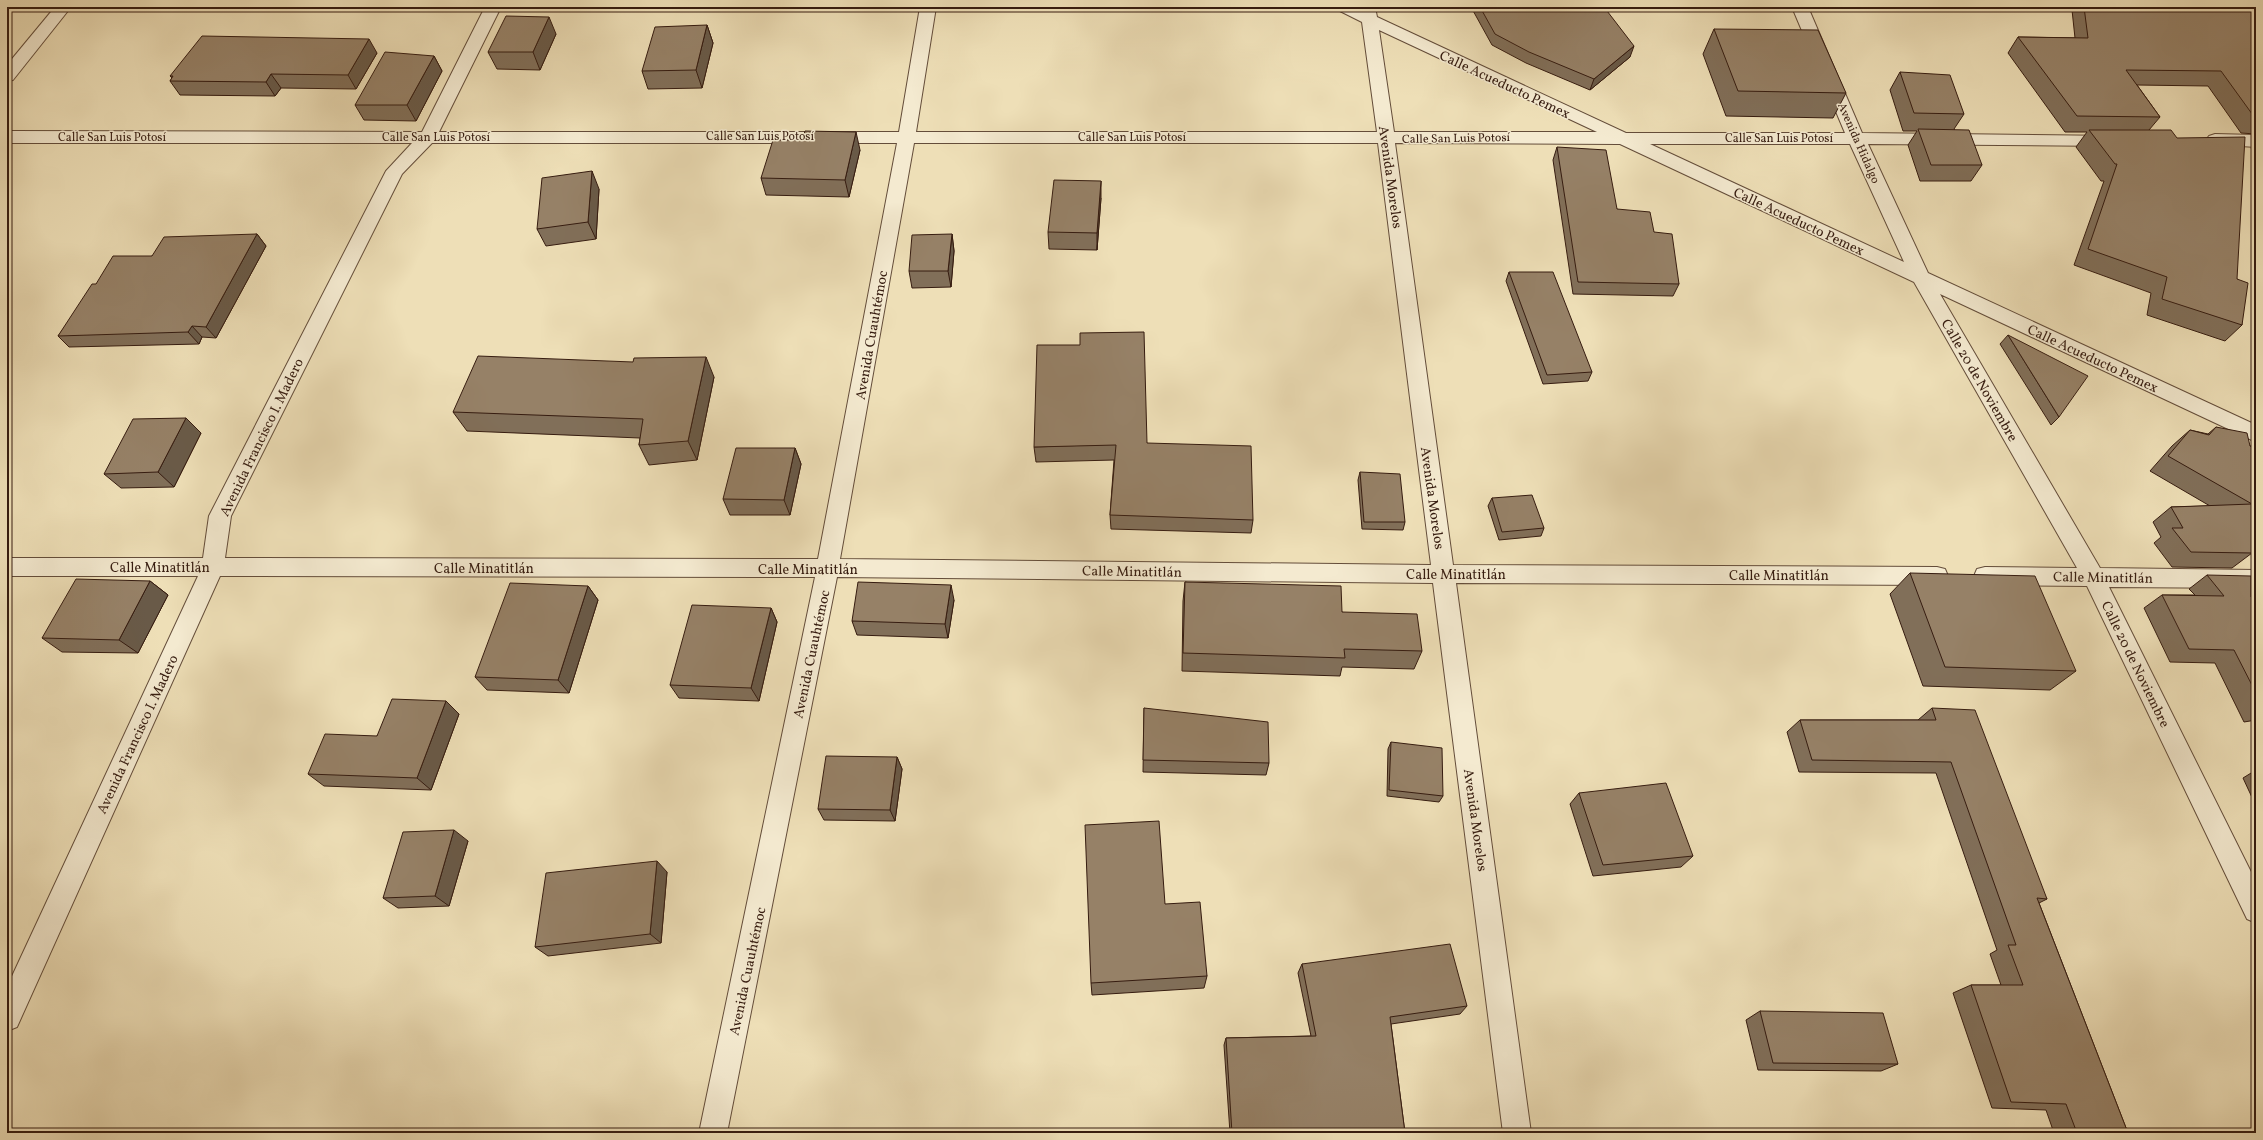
<svg xmlns="http://www.w3.org/2000/svg" width="2263" height="1140" font-family="Vollkorn,serif">
	<style>
		.lines { fill: none; stroke-linecap: round; stroke-linejoin: round }
		.minor-casing { stroke: #644d3a; stroke-width: 2 }
		.minor { fill: #f4ead0; fill-rule: evenodd }
		.wall { fill: #816f59; stroke: #361c10 }
		.shaded-wall { fill: #695a48; stroke: #361c10 }
		.building { fill: #968167; stroke: #361c10 }
		.labels { text-anchor: middle; stroke-width: 3; stroke-linejoin: round; paint-order: stroke }
		.far-street-label { font-size: 12px; fill: #361c10; stroke: #f4ead0 }
		.street-label { font-size: 14px; fill: #361c10; stroke: #f4ead0 }
	</style>
	<rect width="100%" height="100%" fill="#eedfb7"/>
	<filter id="stains"><feTurbulence type="fractalNoise" baseFrequency=".005" numOctaves="4"/><feColorMatrix values="0 0 0 0 .2 0 0 0 0 .09 0 0 0 0 .02 0 0 0 .5 -.17"/></filter>
	<radialGradient id="worn" r=".72"><stop offset=".6" stop-color="#630" stop-opacity="0"/><stop offset="1" stop-color="#630" stop-opacity=".3"/></radialGradient>
	<g class="lines">
		<g class="minor-casing">
			<g id="minor">
				<path d="M55,7h16l-58,73 -6,1v-16z"/>
				<path d="M485,7h16l-62,125h460l21,-125h16l-20,125h461l-15,-110 -24,-12 -3,-3 25,2 -1,-2h16l2,10 249,116h219l-53,-126h16l54,126 255,3 3,4 -3,4 -6,2 -243,-2 60,129 328,152v17l-316,-148 160,274 156,2v18l-147,-1 147,295v41l-9,-4 -160,-333 -102,-1 -8,-2 -3,-7 3,-7 8,-2 92,1 -163,-286 -294,-138 -225,-1 58,422 484,2 8,2 3,7 -3,7 -8,2 -481,-2 75,550h-28l-70,-550 -596,-6 -110,556h-28l116,-556 -595,-1 -203,451 -10,4v-44l191,-411h-191v-18h196l6,-42 177,-345 26,-28h-405v-12l415,1zM1379,30l218,102h-203zM432,143h465l-79,416 -593,-1 6,-42 171,-342zM914,143h464l53,422 -591,-6zM1650,144h200l54,118z"/>
				<path d="M2215,134l41,1v12l-47,-3 -3,-4 3,-4z"/>
			</g>
		</g>
		<use href="#minor" class="minor"/>
	</g>
	<g class="wall">
		<path d="M1471,7h133l26,50 -40,33 -64,-27 -34,-18z"/>
		<path d="M2074,7h182v127l-15,-1 -33,-47 -71,-1 23,32 -11,13 88,149 5,46 -17,16 -78,-26 4,-22 -77,-28 30,-84h-3l-25,-34 11,-15h-22l-57,-79 10,-16 57,1 -3,-28z"/>
		<path d="M707,25l6,18 -11,45 -54,1 -6,-18z"/>
		<path d="M1714,29l132,64 -13,25 -107,-2 -23,-62z"/>
		<path d="M556,34l-16,36 -43,-1 -9,-17z"/>
		<path d="M377,53l-21,36 -75,-1 -6,8 -95,-1 -10,-14 2,-3 -2,-2z"/>
		<path d="M434,56l8,15 -26,50 -52,-1 -9,-15z"/>
		<path d="M1900,72l64,42 -10,15 28,36 -11,16h-51l-12,-36 9,-14h-14l-13,-41z"/>
		<path d="M2256,143v12l-5,-7z"/>
		<path d="M1557,147l60,62 37,23 25,52 -6,12 -100,-2 -20,-134z"/>
		<path d="M860,150l-11,47 -83,-2 -5,-17z"/>
		<path d="M599,189l-3,50 -50,7 -9,-17z"/>
		<path d="M1101,198l-4,52 -48,-1 -1,-17z"/>
		<path d="M257,234l9,12 -50,92 -14,-1 -3,7 -130,3 -11,-11 38,-52 56,-28z"/>
		<path d="M952,234l2,17 -3,36 -39,1 -3,-17z"/>
		<path d="M1509,272l83,100 -4,9 -45,3 -37,-103z"/>
		<path d="M2008,335l51,82 -8,8 -51,-81z"/>
		<path d="M714,377l-17,83 -48,5 -10,-20 1,-7 -173,-7 -14,-19z"/>
		<path d="M186,418l15,15 -27,54 -53,1 -17,-14z"/>
		<path d="M2216,427l34,19 6,2v57l-4,-2v50l-20,15 -60,-1 -18,-24 7,-6 -8,-15 18,-15 39,-1 -60,-35 22,-25 18,-16 18,4z"/>
		<path d="M1147,443l106,77 -2,13 -140,-4 -1,-14 4,-55 -78,2 -2,-15z"/>
		<path d="M795,448l6,16 -11,51h-60l-7,-16z"/>
		<path d="M1360,472l45,50 -2,8 -41,-1 -4,-49z"/>
		<path d="M1492,498l52,30 -3,8 -42,4 -11,-34z"/>
		<path d="M1910,573l166,98 -26,19 -127,-4 -33,-92z"/>
		<path d="M2207,575l44,22h5v123l-12,2 -29,-59 -45,-1 -26,-54 18,-13h33l-6,-6z"/>
		<path d="M150,581l18,14 -30,58 -76,-1 -20,-14z"/>
		<path d="M1185,582l157,30 80,39 -8,18 -72,-2 -2,9 -158,-5 1,-70z"/>
		<path d="M588,586l10,14 -29,93 -82,-3 -12,-13z"/>
		<path d="M954,600l-6,38 -91,-3 -5,-14z"/>
		<path d="M771,608l6,14 -18,79 -80,-3 -9,-13z"/>
		<path d="M446,701l13,13 -28,76 -107,-4 -16,-12 69,-38z"/>
		<path d="M1144,708l125,55 -3,12 -123,-3z"/>
		<path d="M1932,708l115,191 -8,4 89,230h-74l-8,-23 -54,-2 -39,-115 18,-8h30l-11,-31 7,-4 -61,-177 -137,-1 -12,-40 13,-12h118z"/>
		<path d="M1391,742l52,54 -4,6 -52,-6 1,-47z"/>
		<path d="M897,757l5,12 -7,52 -71,-1 -6,-11z"/>
		<path d="M2256,770v36l-13,-28z"/>
		<path d="M1579,793l114,63 -12,11 -88,9 -23,-72z"/>
		<path d="M468,841l-19,65 -51,2 -15,-10z"/>
		<path d="M667,872l-6,71 -113,13 -13,-9z"/>
		<path d="M1165,904l42,72 -3,12 -112,7 -1,-12z"/>
		<path d="M1302,964l165,42 -7,8 -69,10 14,109h-175l-6,-88 2,-7 85,-2 -13,-63z"/>
		<path d="M1760,1011l138,53 -17,7 -123,-1 -12,-50z"/>
	</g>
	<g class="shaded-wall">
		<path d="M549,17l7,17 -16,36 -7,-18z"/>
		<path d="M707,25l6,18 -11,45 -6,-18z"/>
		<path d="M369,39l8,14 -21,36 -8,-14z"/>
		<path d="M1634,46l-4,11 -40,33 4,-11z"/>
		<path d="M434,56l8,15 -26,50 -9,-16z"/>
		<path d="M271,74l10,14 -6,8 -9,-14z"/>
		<path d="M856,132l4,18 -11,47 -4,-17z"/>
		<path d="M592,171l7,18 -3,50 -8,-17z"/>
		<path d="M1101,181v17l-4,52v-17z"/>
		<path d="M257,234l9,12 -50,92 -10,-11z"/>
		<path d="M952,234l2,17 -3,36 -3,-16z"/>
		<path d="M192,326l10,11 -3,7 -11,-12z"/>
		<path d="M706,357l8,20 -17,83 -9,-19z"/>
		<path d="M186,418l15,15 -27,54 -16,-15z"/>
		<path d="M795,448l6,16 -11,51 -6,-15z"/>
		<path d="M150,581l18,14 -30,58 -19,-13z"/>
		<path d="M951,585l3,15 -6,38 -3,-14z"/>
		<path d="M588,586l10,14 -29,93 -11,-13z"/>
		<path d="M771,608l6,14 -18,79 -8,-13z"/>
		<path d="M446,701l13,13 -28,76 -14,-12z"/>
		<path d="M897,757l5,12 -7,52 -5,-11z"/>
		<path d="M454,830l14,11 -19,65 -14,-10z"/>
		<path d="M657,861l10,11 -6,71 -11,-9z"/>
	</g>
	<g class="building">
		<path d="M1480,7h124l30,39 -40,33 -65,-27 -34,-18z"/>
		<path d="M2084,7h172v111h-1l-34,-47 -95,-1 34,47 -83,-1 -59,-79 70,1z"/>
		<path d="M506,16l43,1 -16,35h-45z"/>
		<path d="M707,25l-11,45 -54,1 13,-44z"/>
		<path d="M1714,29l104,1 28,63 -108,-2z"/>
		<path d="M202,36l167,3 -21,36 -77,-1 -5,8 -96,-1 3,-5h-3z"/>
		<path d="M385,52l49,4 -27,49h-52z"/>
		<path d="M1900,72l50,3 14,39 -50,-1z"/>
		<path d="M1918,129l51,1 13,35h-51z"/>
		<path d="M2089,130h82l6,8 68,-1 -8,142 11,4 -6,42 -80,-26 5,-22 -79,-28 29,-85h-2z"/>
		<path d="M805,131l51,1 -11,48 -84,-2 12,-38h29z"/>
		<path d="M1557,147l49,3 11,59 33,3 4,20 18,2 7,50 -101,-2z"/>
		<path d="M592,171l-4,51 -51,7 5,-51z"/>
		<path d="M1054,180l47,1 -4,52 -49,-1z"/>
		<path d="M257,234l-51,93 -14,-1 -4,6 -130,4 34,-52h4l17,-28h39l12,-19z"/>
		<path d="M952,234l-4,37h-39l3,-36z"/>
		<path d="M1509,272h44l39,100 -45,3z"/>
		<path d="M1144,332l3,111 104,3 2,74 -143,-5 6,-70 -82,2 3,-102h43v-12z"/>
		<path d="M2008,335l80,41 -29,41z"/>
		<path d="M478,356l155,6 1,-4 72,-1 -18,84 -49,4 4,-26 -190,-7z"/>
		<path d="M186,418l-28,54 -54,2 29,-55z"/>
		<path d="M2216,427l31,6 3,13 6,2v31l-3,-2 -1,27 -84,-48 22,-26 19,5z"/>
		<path d="M736,448h59l-11,52 -61,-1z"/>
		<path d="M1360,472l40,2 5,48h-41z"/>
		<path d="M1532,495l12,33 -42,4 -10,-34z"/>
		<path d="M2252,504v49l-61,-1 -19,-24h11l-12,-21z"/>
		<path d="M1910,573l125,3 41,95 -131,-4z"/>
		<path d="M2207,575l44,1v21h5v96l-22,-43 -45,-1 -27,-54 62,1z"/>
		<path d="M76,579l74,2 -31,59 -77,-2z"/>
		<path d="M858,582l93,3 -6,39 -93,-3z"/>
		<path d="M1185,582l156,4 1,26 75,2 5,37 -78,-2 1,9 -162,-5z"/>
		<path d="M510,583l78,3 -30,94 -83,-3z"/>
		<path d="M692,605l79,3 -20,80 -81,-3z"/>
		<path d="M392,699l54,2 -29,77 -109,-4 17,-40 52,2z"/>
		<path d="M1144,708l124,14 1,41 -126,-3z"/>
		<path d="M1932,708l43,2 72,189 -10,-1 91,235h-51l-11,-29 -55,-2 -40,-117h52l-15,-40h8l-65,-183 -139,-2 -12,-40h136z"/>
		<path d="M1391,742l51,6 1,48 -54,-6z"/>
		<path d="M826,756l71,1 -7,53 -72,-1z"/>
		<path d="M1666,783l27,73 -90,9 -24,-72z"/>
		<path d="M1159,821l6,83 35,-2 7,74 -116,7 -6,-158z"/>
		<path d="M454,830l-19,66 -52,2 20,-66z"/>
		<path d="M657,861l-7,73 -115,13 11,-74z"/>
		<path d="M1450,944l17,62 -77,11 15,116h-173l-6,-95 90,-2 -14,-72z"/>
		<path d="M1760,1011l123,2 15,51 -125,-1z"/>
	</g>
	<g class="labels">
		<g class="far-street-label">
			<text x="760" y="140">Calle San Luis Potosí</text>
			<text x="112" y="141">Calle San Luis Potosí</text>
			<text x="436" y="141">Calle San Luis Potosí</text>
			<text x="1132" y="141">Calle San Luis Potosí</text>
			<text transform="translate(1456 138) rotate(-1)" y="4">Calle San Luis Potosí</text>
			<text x="1779" y="142">Calle San Luis Potosí</text>
			<text transform="translate(1859 143) rotate(66)" y="4">Avenida Hidalgo</text>
		</g>
		<g class="street-label">
			<text transform="translate(1505 84) rotate(25)" y="5">Calle Acueducto Pemex</text>
			<text transform="translate(1391 177) rotate(82)" y="5">Avenida Morelos</text>
			<text transform="translate(1799 221) rotate(25)" y="5">Calle Acueducto Pemex</text>
			<text transform="translate(871 335) rotate(-80)" y="5">Avenida Cuauhtémoc</text>
			<text transform="translate(2093 358) rotate(25)" y="5">Calle Acueducto Pemex</text>
			<text transform="translate(1980 380) rotate(60)" y="5">Calle 20 de Noviembre</text>
			<text transform="translate(261 437) rotate(-64)" y="5">Avenida Francisco I. Madero</text>
			<text transform="translate(1433 498) rotate(82)" y="5">Avenida Morelos</text>
			<text x="160" y="572">Calle Minatitlán</text>
			<text x="484" y="573">Calle Minatitlán</text>
			<text x="808" y="574">Calle Minatitlán</text>
			<text transform="translate(1132 571) rotate(1)" y="5">Calle Minatitlán</text>
			<text x="1456" y="579">Calle Minatitlán</text>
			<text x="1779" y="580">Calle Minatitlán</text>
			<text transform="translate(2103 577) rotate(1)" y="5">Calle Minatitlán</text>
			<text transform="translate(811 654) rotate(-78)" y="5">Avenida Cuauhtémoc</text>
			<text transform="translate(2136 664) rotate(64)" y="5">Calle 20 de Noviembre</text>
			<text transform="translate(137 734) rotate(-65)" y="5">Avenida Francisco I. Madero</text>
			<text transform="translate(1476 820) rotate(82)" y="5">Avenida Morelos</text>
			<text transform="translate(747 971) rotate(-78)" y="5">Avenida Cuauhtémoc</text>
		</g>
	</g>
	<rect width="2263" height="1140" fill="none" stroke="#eedfb7" stroke-width="24"/>
	<rect x="8" y="8" width="2247" height="1124" fill="none" stroke="#361c10" stroke-width="2"/>
	<rect x="12" y="12" width="2239" height="1116" fill="none" stroke="#361c10"/>
	<rect width="100%" height="100%" filter="url(#stains)"/>
	<rect width="100%" height="100%" fill="url(#worn)"/>
</svg>
